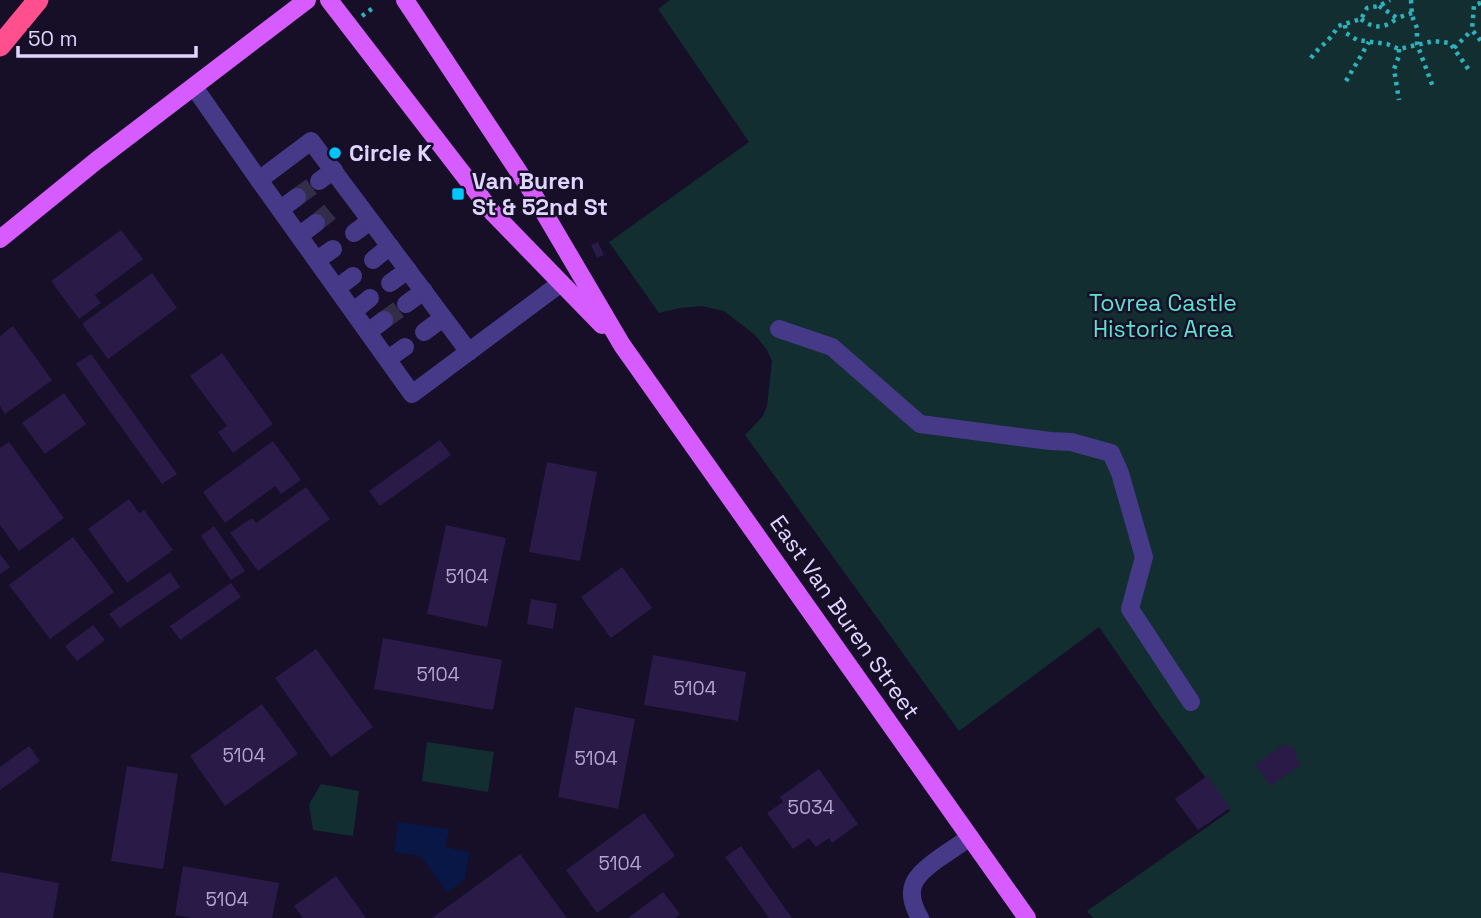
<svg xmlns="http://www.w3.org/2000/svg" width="1481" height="918" font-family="'Space Grotesk',sans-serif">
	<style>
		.green { fill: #122e31 }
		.water { fill: #091746 }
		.building { fill: #2a1a48 }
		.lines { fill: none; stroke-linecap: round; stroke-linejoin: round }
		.minor-tunnel { stroke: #342d47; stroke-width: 18; stroke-dasharray: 18 9; stroke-linecap: butt }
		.path { stroke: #2db1bb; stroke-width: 4.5; stroke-dasharray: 3.5 5; stroke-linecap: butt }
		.minor { stroke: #463987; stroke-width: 18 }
		.major { stroke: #d75cff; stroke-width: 18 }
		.highway { stroke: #ff508d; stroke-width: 21 }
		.poi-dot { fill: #01c5ff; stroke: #160f27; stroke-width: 2.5 }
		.labels { text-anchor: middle; stroke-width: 5; stroke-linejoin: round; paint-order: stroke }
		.number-label { font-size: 19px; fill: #b2a6d1 }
		.poi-label { font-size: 23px; font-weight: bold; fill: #dfd5ff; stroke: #160f27; text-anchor: start }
		.park-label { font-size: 23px; fill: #5de2d2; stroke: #160f27 }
		.street-label { font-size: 23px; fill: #dfd5ff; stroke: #160f27 }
	</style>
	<rect width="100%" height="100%" fill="#160f27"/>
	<g class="green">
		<path d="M670,0h811v918h-388l-6,-7 143,-100 -71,-97 -60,-87 -140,104 -214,-296 18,-19 4,-10 5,-45 -5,-11 -12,-15 -31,-24 -22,-5 -23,2 -20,5 -50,-71 140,-100 -91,-133z"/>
		<path d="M427,742l67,10 -6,40 -66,-11z"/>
		<path d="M321,784l38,7 -6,45 -40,-6 -4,-26z"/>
	</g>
	<path class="water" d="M398,822l51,7 -4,18 25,5 -5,27 -18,14 -26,-37 -27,-4z"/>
	<g class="building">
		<path d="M121,230l22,29 -48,36 6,8 -22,16 -28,-38z"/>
		<path d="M598,242l6,13 -7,3 -6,-13z"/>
		<path d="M152,273l25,35 -69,51 -26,-35z"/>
		<path d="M13,326l39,54 -47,34 -5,-8v-70z"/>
		<path d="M222,353l51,71 -40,29 -15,-21 9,-6 -37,-50z"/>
		<path d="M91,354l86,120 -15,10 -86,-120z"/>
		<path d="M64,393l22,31 -41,30 -23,-31z"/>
		<path d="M440,440l11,15 -71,51 -11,-15z"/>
		<path d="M273,441l28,39 -20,14 -6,-8 -50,37 -22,-31z"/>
		<path d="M9,442l55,76 -45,33 -19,-26v-77z"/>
		<path d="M547,462l50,10 -17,89 -51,-9z"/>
		<path d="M306,487l24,32 -72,52 -28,-38 22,-15 4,5z"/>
		<path d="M129,499l10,14 5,-3 29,40 -46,33 -39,-54z"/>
		<path d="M446,525l60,13 -19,89 -60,-13z"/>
		<path d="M214,526l31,45 -14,9 -30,-44z"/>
		<path d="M73,537l41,55 -64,47 -41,-54z"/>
		<path d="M0,554l10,13 -10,7z"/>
		<path d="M622,567l30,41 -41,30 -30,-41z"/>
		<path d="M170,572l10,15 -60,41 -11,-14z"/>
		<path d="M231,583l10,14 -61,43 -10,-14z"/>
		<path d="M531,599l26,5 -4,25 -26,-5z"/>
		<path d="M93,625l12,15 -28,21 -12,-15z"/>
		<path d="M383,638l119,22 -9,50 -119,-21z"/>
		<path d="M316,649l57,78 -42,30 -56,-79z"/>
		<path d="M653,655l93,17 -8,49 -94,-16z"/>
		<path d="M262,704l36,50 -73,52 -35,-50z"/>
		<path d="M575,707l60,12 -17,90 -60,-12z"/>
		<path d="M1286,743l4,5 2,-2 5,7 -3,2 7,10 -31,21 -15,-22z"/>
		<path d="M29,746l11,15 -40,29v-23z"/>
		<path d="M127,766l51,8 -15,95 -52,-8z"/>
		<path d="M819,769l39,55 -26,19 -3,-5 -13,9 -7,-9 -16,11 -26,-36 16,-11 -3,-5z"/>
		<path d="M1207,776l23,32 -32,22 -23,-31z"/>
		<path d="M644,813l31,43 -78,57 -31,-43z"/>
		<path d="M741,846l51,72h-23l-44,-61z"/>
		<path d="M520,854l47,64h-135z"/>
		<path d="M183,866l96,17 -7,35h-80l-17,-3z"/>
		<path d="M0,872l59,11 -6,35h-53z"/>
		<path d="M336,876l30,42h-63l-9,-12z"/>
		<path d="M663,892l17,22 -5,4h-47z"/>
	</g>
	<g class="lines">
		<g class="minor-tunnel">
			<path d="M297,197l22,-16"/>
			<path d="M316,223l21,-17"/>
			<path d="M384,320l22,-16"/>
		</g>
		<g class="path">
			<path d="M1411,0l1,16 5,12v16l16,43"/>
			<path d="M1481,3l-7,2 -2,25 9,11"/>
			<path d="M1379,6l18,12 15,-5"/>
			<path d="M362,16l11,-8"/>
			<path d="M1361,19c12,10 24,10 36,-1"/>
			<path d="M1345,25l1,8 11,7 30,4 12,5 35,-8 16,2 19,27"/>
			<path d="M1454,48l18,-18"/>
			<path d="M1399,49v7l-5,13 5,31"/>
			<path d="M1311,58c9,-13 18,-15 27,-32l23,-7 6,-11 12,-2 11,-6"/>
			<path d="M1346,81l23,-39"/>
		</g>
		<g class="minor">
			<path d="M194,87l65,93"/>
			<path d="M319,181l15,-11"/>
			<path d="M281,209l16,-12"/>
			<path d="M354,233l16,-12"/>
			<path d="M300,235l16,-12"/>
			<path d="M317,260l16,-11"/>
			<path d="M373,260l17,-14"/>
			<path d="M390,283l18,-13"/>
			<path d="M337,288l16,-12"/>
			<path d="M406,304l18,-13"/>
			<path d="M354,311l16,-13"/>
			<path d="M779,329l53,18 88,77 130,17 21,1 40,11 9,20 24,84 -14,52 61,93"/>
			<path d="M368,332l16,-12"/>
			<path d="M424,332l19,-14"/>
			<path d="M469,352l-158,-211 -52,39 153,214 149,-111"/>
			<path d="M388,359l17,-12"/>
			<path d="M920,918c-17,-29 -6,-42 18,-59 10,-7 21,-14 32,-22"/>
		</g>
		<g class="major">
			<path d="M329,0l164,213 109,112"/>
			<path d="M405,0l127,192 90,153 405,573"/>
			<path d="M0,239l96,-78 211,-161"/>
		</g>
		<path class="highway" d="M0,46l38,-46"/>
	</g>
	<g class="poi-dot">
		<circle cx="335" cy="153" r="7"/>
		<rect x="451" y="187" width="14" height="14" rx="3.5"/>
	</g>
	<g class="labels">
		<g class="number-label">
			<text x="467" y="583">5104</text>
			<text x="438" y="681">5104</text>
			<text x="695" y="695">5104</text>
			<text x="244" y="762">5104</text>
			<text x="596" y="765">5104</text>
			<text x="811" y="814">5034</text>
			<text x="620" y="870">5104</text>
			<text x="227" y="906">5104</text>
		</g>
		<g class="poi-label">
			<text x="349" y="161">Circle K</text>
			<text x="472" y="189">Van Buren<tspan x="472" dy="26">St &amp; 52nd St</tspan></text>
		</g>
		<g class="park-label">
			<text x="1163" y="311">Tovrea Castle<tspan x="1163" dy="26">Historic Area</tspan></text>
		</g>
		<g class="street-label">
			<text transform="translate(845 617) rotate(55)" y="8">East Van Buren Street</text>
		</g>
	</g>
	<path d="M18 46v10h178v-10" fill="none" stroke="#dfd5ff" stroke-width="3.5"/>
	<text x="28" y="46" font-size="21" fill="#dfd5ff" stroke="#160f27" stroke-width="5" paint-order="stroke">50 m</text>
</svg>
